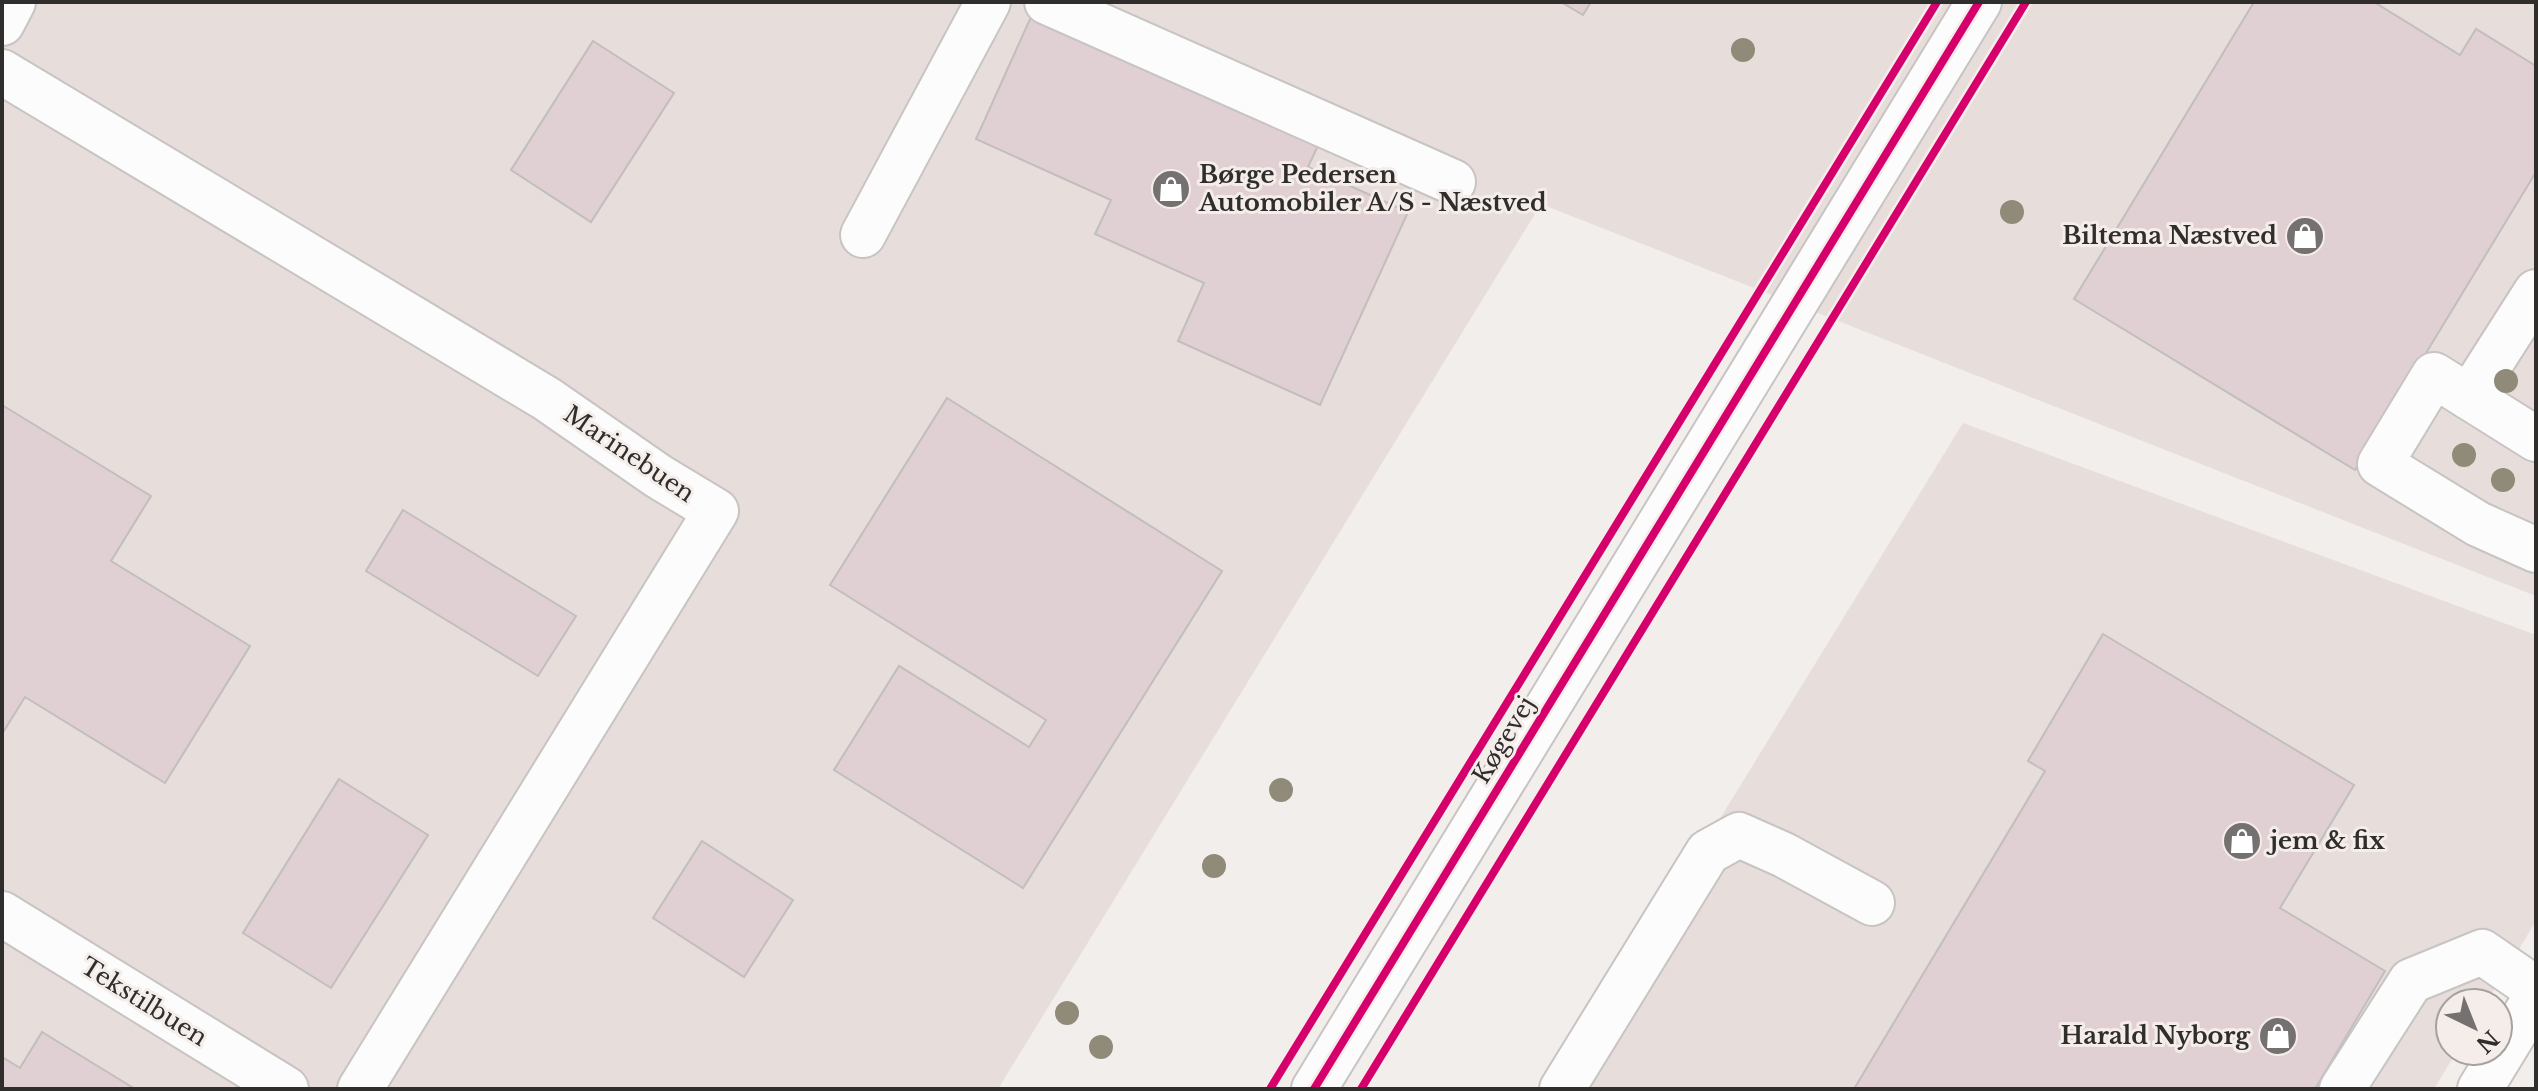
<svg xmlns="http://www.w3.org/2000/svg" width="2538" height="1091" font-family="'Libre Baskerville',serif">
	<style>
		.built { fill: #e7ddda }
		.building { fill: #e1d0d3; stroke: #c1bebd; stroke-width: 2 }
		.lines { fill: none; stroke-linecap: round; stroke-linejoin: round }
		.minor-casing { stroke: #c7c4c3; stroke-width: 48 }
		.minor { stroke: #fdfcfc; stroke-width: 44 }
		.cycleway-casing { stroke: #f4edea; stroke-width: 13 }
		.cycleway { stroke: #d6006c; stroke-width: 8 }
		.tree { fill: #8f8b78 }
		.labels { text-anchor: middle; stroke-width: 6; stroke-linejoin: round; paint-order: stroke }
		.poi-label { font-size: 24px; font-weight: bold; fill: #302e2d; stroke: #f4edea; text-anchor: start }
		.street-label { font-size: 24px; fill: #302e2d; stroke: #f4edea }
	</style>
	<rect width="100%" height="100%" fill="#f2eeec"/>
	<g class="built">
		<path d="M2,2h2534v594l-995,-392 -543,885h-996z"/>
		<path d="M1963,423l573,212v286l-50,82h-36v48h7l-23,38h-880z"/>
	</g>
	<g class="building">
		<path d="M1561,2h30l-8,13z"/>
		<path d="M2254,2h120l86,53 16,-26 60,37v106l-181,298 -281,-171z"/>
		<path d="M1035,8l287,129 -14,30 100,45 -88,193 -142,-64 26,-58 -109,-49 16,-34 -135,-61z"/>
		<path d="M593,41l81,52 -83,129 -80,-52z"/>
		<path d="M947,398l275,173 -199,317 -189,-118 65,-104 130,81 17,-27 -216,-135z"/>
		<path d="M2,405l149,91 -40,65 139,85 -85,137 -140,-86 -23,37z"/>
		<path d="M403,510l173,106 -38,60 -172,-105z"/>
		<path d="M2103,634l251,151 -74,123 105,63 -70,118h-461l191,-318 -17,-10z"/>
		<path d="M339,779l89,56 -97,153 -88,-55z"/>
		<path d="M702,841l91,59 -49,77 -91,-59z"/>
		<path d="M42,1032l93,57h-133v-32l18,11z"/>
	</g>
	<g class="lines">
		<g class="minor-casing">
			<g id="minor">
				<path d="M1047,2l406,180"/>
				<path d="M2,23l11,-21"/>
				<path d="M2,72l545,327 111,77 58,35 -356,578"/>
				<path d="M863,235l125,-233"/>
				<path d="M2536,292l-67,105 -35,-22 -54,89 98,60 58,26"/>
				<path d="M2469,397l67,42"/>
				<path d="M2,914l284,175"/>
				<path d="M1314,1089l665,-1087"/>
				<path d="M1562,1089l146,-237 31,-17 45,20 88,48"/>
				<path d="M2342,1089l69,-108 71,-29 54,37"/>
				<path d="M2480,1089l56,-92"/>
			</g>
		</g>
		<use href="#minor" class="minor"/>
		<g class="cycleway-casing">
			<g id="cycleway">
				<path d="M1270,1089l667,-1087"/>
				<path d="M1314,1089l665,-1087"/>
				<path d="M1361,1089l665,-1087"/>
			</g>
		</g>
		<use href="#cycleway" class="cycleway"/>
	</g>
	<g class="tree">
		<circle cx="1743" cy="50" r="12"/>
		<circle cx="2012" cy="212" r="12"/>
		<circle cx="2506" cy="381" r="12"/>
		<circle cx="2464" cy="455" r="12"/>
		<circle cx="2503" cy="480" r="12"/>
		<circle cx="1281" cy="790" r="12"/>
		<circle cx="1214" cy="866" r="12"/>
		<circle cx="1067" cy="1013" r="12"/>
		<circle cx="1101" cy="1047" r="12"/>
	</g>
	<defs>
		<g id="shop-disc" transform="scale(2)"><circle r="9.5" fill="#747170" stroke="#f4edea"/><path d="M-5-2.5h2.3a2.7 3.5 0 0 1 5.4 0H5L5.5 6h-11ZM-1.5-2.5h3a1.5 2.3 0 0 0-3 0Z" fill="#fff"/></g>
	</defs>
	<g fill-rule="evenodd">
		<use href="#shop-disc" x="1171" y="189"/>
		<use href="#shop-disc" x="2305" y="236"/>
		<use href="#shop-disc" x="2242" y="841"/>
		<use href="#shop-disc" x="2278" y="1036"/>
	</g>
	<g class="labels">
		<g class="poi-label">
			<text x="1199" y="183">Børge Pedersen<tspan x="1199" dy="28">Automobiler A/S - Næstved</tspan></text>
			<text x="2277" y="244" text-anchor="end">Biltema Næstved</text>
			<text x="2270" y="849">jem &amp; fix</text>
			<text x="2250" y="1044" text-anchor="end">Harald Nyborg</text>
		</g>
		<g class="street-label">
			<text transform="translate(629 454) rotate(34)" y="8">Marinebuen</text>
			<text transform="translate(1504 740) rotate(-59)" y="8">Køgevej</text>
			<text transform="translate(144 1002) rotate(32)" y="8">Tekstilbuen</text>
		</g>
	</g>
	<rect width="2538" height="1091" fill="none" stroke="#302e2d" stroke-width="8"/>
	<g transform="translate(2474 1027) rotate(137)"><circle r="38" fill="#f4edea" stroke="#a6a19e" stroke-width="2"/>
	<path d="M0-6L14 30L0 20L-14 30Z" fill="#747170"/>
	<text y="-12" font-size="22" font-weight="bold" text-anchor="middle" fill="#302e2d">N</text>
	</g>
</svg>
